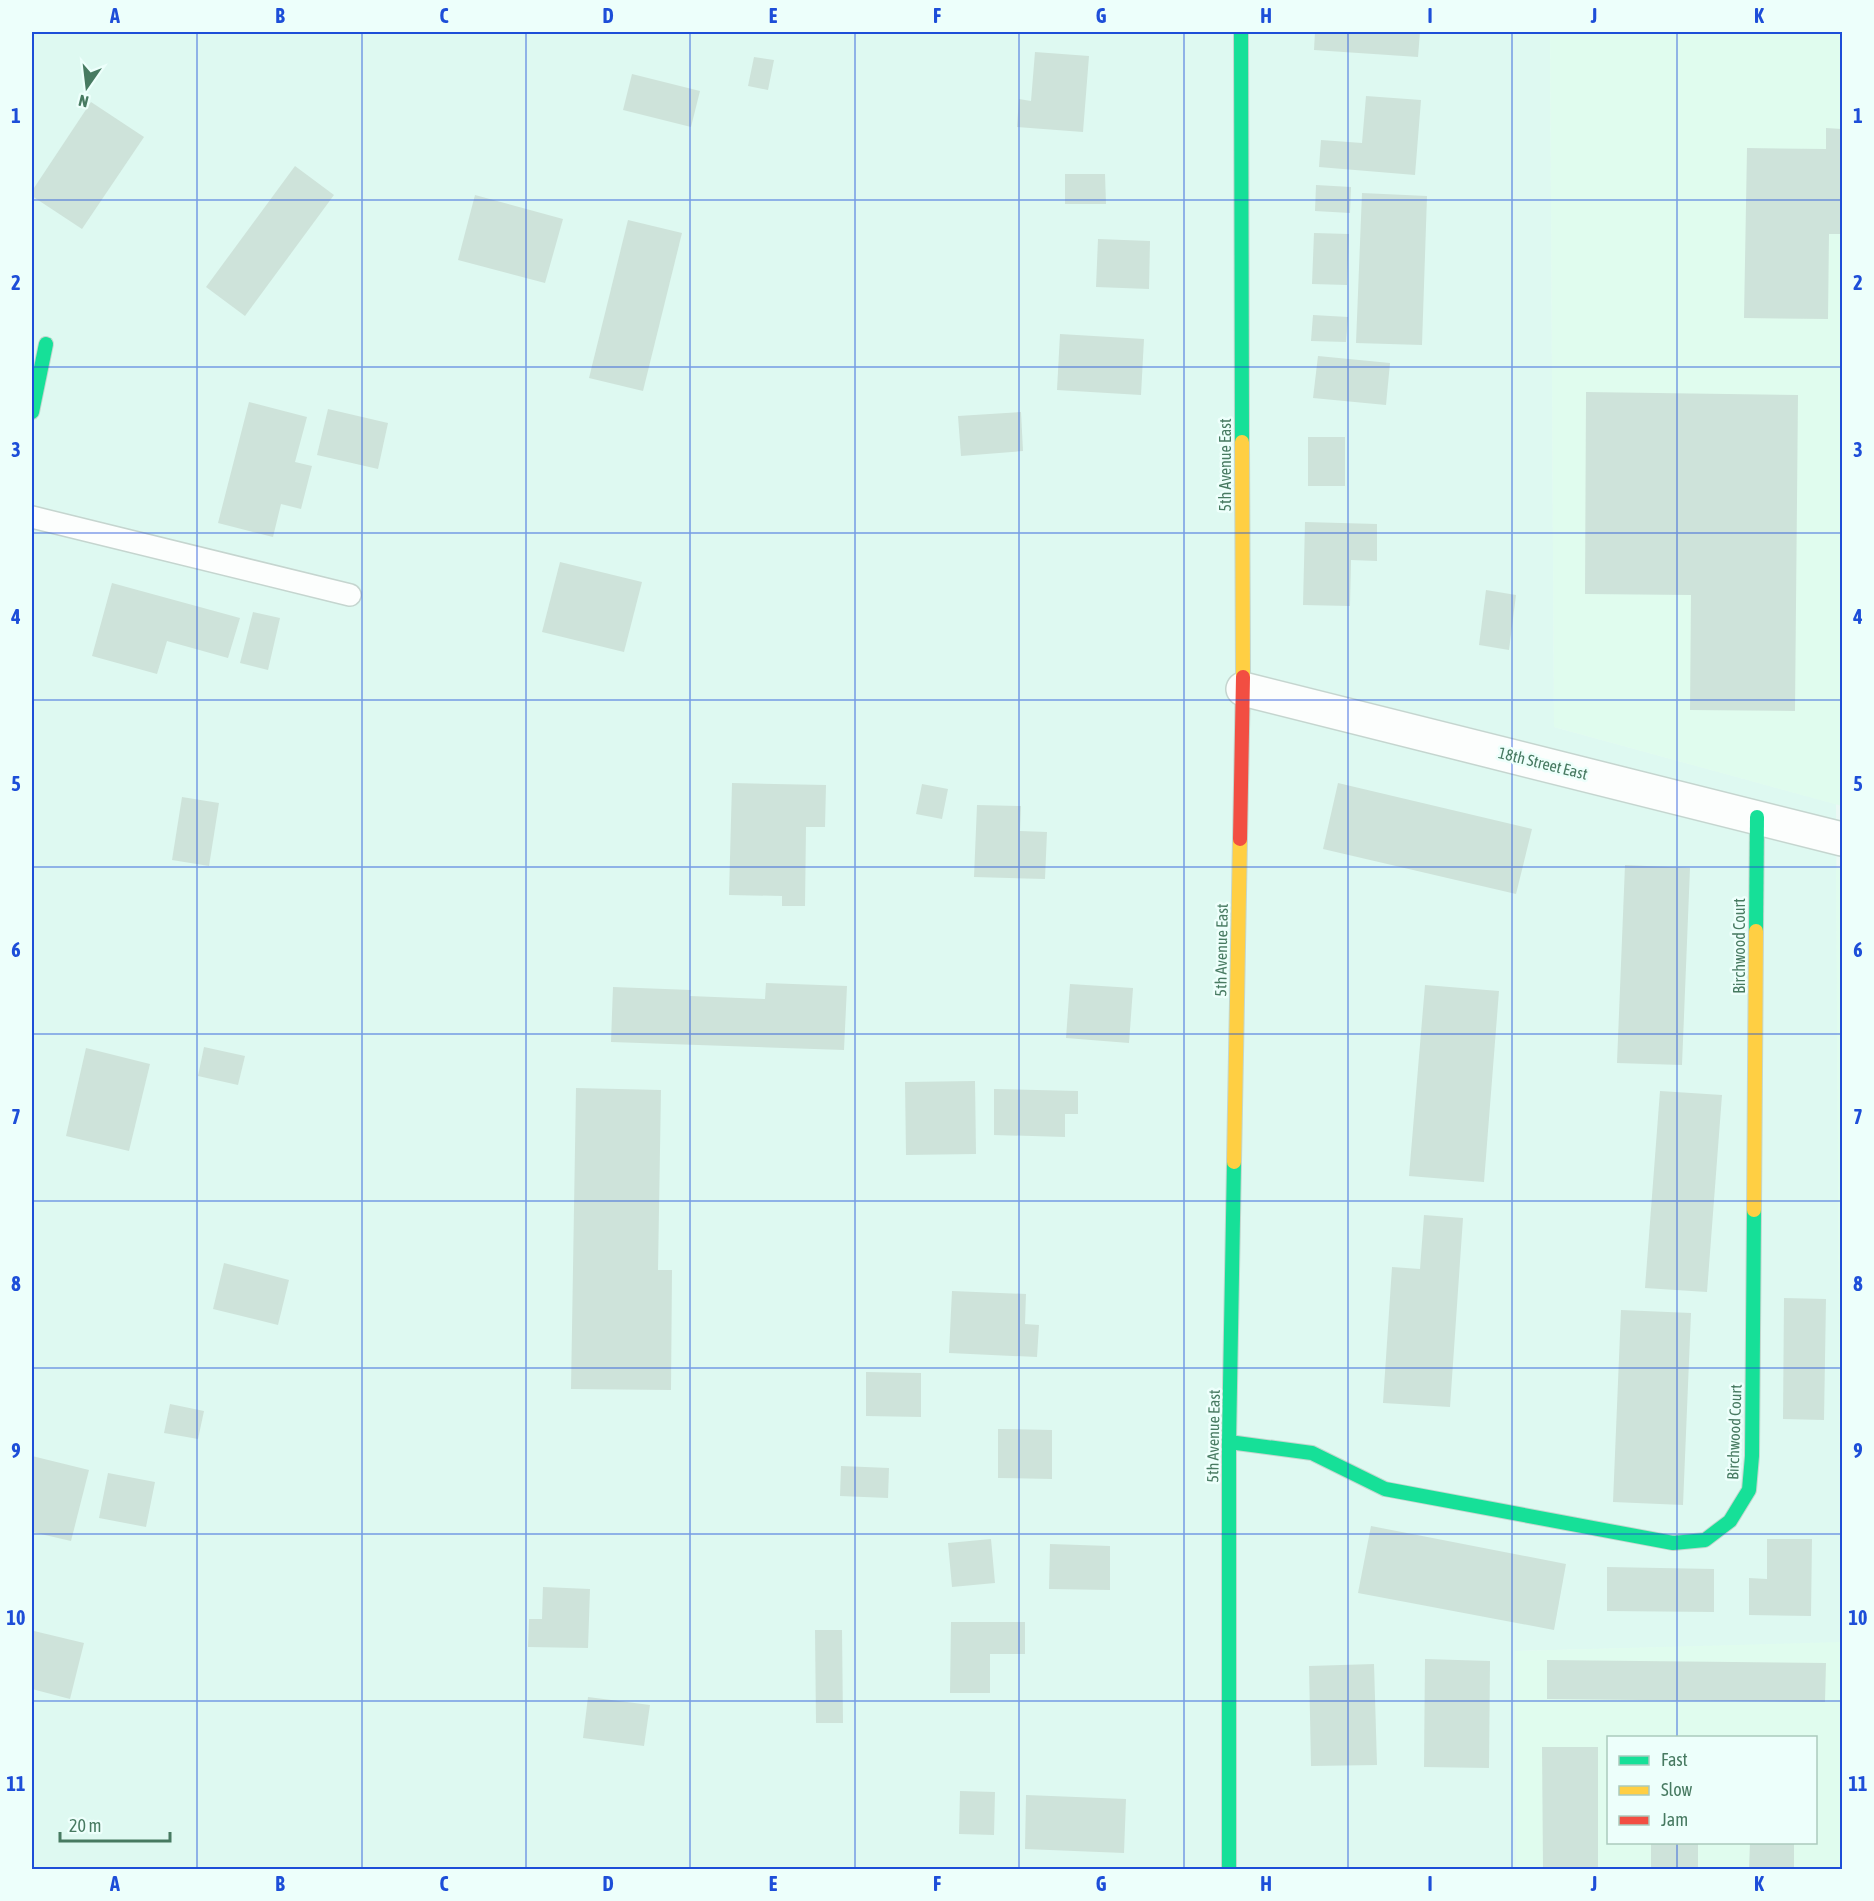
<svg xmlns="http://www.w3.org/2000/svg" width="1874" height="1901" font-family="'Asap Condensed',sans-serif">
	<style>
		.residential { fill: #def9f1 }
		.commercial { fill: #e0fcee; fill-rule: evenodd }
		.building { fill: #cee3da }
		.lines { fill: none; stroke-linecap: round; stroke-linejoin: round }
		.lane-casing { stroke: #c5d5cf; stroke-width: 24 }
		.street-casing { stroke: #c5d5cf; stroke-width: 36 }
		.fast-casing { stroke: #c3d6ce; stroke-width: 16 }
		.slow-casing { stroke: #c3d6ce; stroke-width: 16 }
		.jam-casing { stroke: #c3d6ce; stroke-width: 16 }
		.lane { stroke: #fcfefd; stroke-width: 21 }
		.street { stroke: #fcfefd; stroke-width: 33 }
		.fast { stroke: #16e098; stroke-width: 14 }
		.slow { stroke: #ffcf43; stroke-width: 14 }
		.jam { stroke: #f24e42; stroke-width: 14 }
		.grid { fill: none; stroke: #1d4ed8; stroke-width: 1.5; stroke-opacity: 0.55 }
		.labels { text-anchor: middle; stroke-width: 5; stroke-linejoin: round; paint-order: stroke }
		.street-label { font-size: 16px; fill: #477a61; stroke: #edfffb }
		.neatline { fill: none; stroke: #1d4ed8; stroke-width: 2 }
		.grid-label { font-size: 20px; text-anchor: middle; font-weight: bold; fill: #1d4ed8 }
	</style>
	<rect width="100%" height="100%" fill="#eaf8f4"/>
	<path class="residential" d="M32,32h1518l4,695 282,77 5,839 -326,8 1,218 -1484,1z"/>
	<g class="commercial">
		<path d="M1550,32h292v774l-288,-79z"/>
		<path d="M1836,868l6,1v1000h-326l-1,-218 326,-9zM1608,1738h208v104h-208z"/>
	</g>
	<g class="building">
		<path d="M1315,32h105l-2,25 -104,-7z"/>
		<path d="M1035,52l54,4 -6,76 -66,-5 2,-28 12,2z"/>
		<path d="M754,57l20,3 -6,30 -20,-4z"/>
		<path d="M632,74l68,17 -9,36 -68,-17z"/>
		<path d="M1366,96l55,4 -6,75 -96,-8 2,-27 41,3z"/>
		<path d="M91,102l53,35 -62,92 -50,-33v-5z"/>
		<path d="M1826,128l16,1v105h-13l-1,85 -84,-1 3,-170 79,1z"/>
		<path d="M295,166l39,29 -89,121 -39,-29z"/>
		<path d="M1065,174h40l1,30h-41z"/>
		<path d="M1316,185l35,2 -1,26 -35,-2z"/>
		<path d="M1362,193l65,3 -5,149 -66,-2z"/>
		<path d="M475,195l88,24 -18,64 -87,-23z"/>
		<path d="M628,220l54,13 -39,158 -54,-13z"/>
		<path d="M1314,233l35,1 -2,51 -35,-1z"/>
		<path d="M1098,239l52,2 -1,48 -53,-2z"/>
		<path d="M1313,315l35,2 -2,25 -35,-1z"/>
		<path d="M1060,334l84,5 -3,56 -84,-5z"/>
		<path d="M1318,356l72,7 -4,42 -73,-7z"/>
		<path d="M1586,392l212,3 -3,316 -105,-1 1,-115 -106,-1z"/>
		<path d="M249,402l58,15 -12,45 17,4 -11,43 -20,-5 -8,33 -55,-14z"/>
		<path d="M328,409l60,14 -10,46 -61,-14z"/>
		<path d="M1021,412l2,39 -62,5 -3,-40z"/>
		<rect x="1308" y="437" width="37" height="49"/>
		<path d="M1305,522l72,2v37l-26,-1 -1,46 -47,-1z"/>
		<path d="M560,562l82,20 -18,70 -82,-20z"/>
		<path d="M112,583l128,35 -12,40 -61,-17 -10,33 -65,-18z"/>
		<path d="M1486,590l30,5 -7,55 -30,-5z"/>
		<path d="M253,612l27,6 -12,52 -28,-7z"/>
		<path d="M732,783l94,2 -1,42h-19l-1,79h-23v-10l-53,-1z"/>
		<path d="M1338,783l194,46 -16,65 -193,-45z"/>
		<path d="M922,784l26,5 -6,30 -26,-5z"/>
		<path d="M182,797l37,6 -10,63 -37,-6z"/>
		<path d="M977,805l44,1 -1,25 27,1 -2,47 -71,-2z"/>
		<path d="M1625,865l65,3 -8,197 -65,-2z"/>
		<path d="M766,983l81,3 -3,64 -233,-8 2,-55 78,3 -1,6 75,3z"/>
		<path d="M1070,984l63,4 -4,55 -63,-5z"/>
		<path d="M1425,985l74,6 -15,191 -75,-6z"/>
		<path d="M204,1047l41,9 -7,29 -40,-9z"/>
		<path d="M86,1048l64,16 -21,87 -63,-15z"/>
		<path d="M975,1081l1,73 -70,1 -1,-73z"/>
		<path d="M576,1088l85,2 -3,180h14l-1,120 -100,-1z"/>
		<path d="M994,1089l84,2v23h-13v23l-71,-2z"/>
		<path d="M1660,1091l62,4 -15,197 -62,-4z"/>
		<path d="M1424,1215l39,3 -13,189 -67,-4 9,-136 28,2z"/>
		<path d="M224,1263l65,17 -11,45 -65,-16z"/>
		<path d="M952,1291l74,3 -1,30 14,1 -2,32 -88,-4z"/>
		<path d="M1784,1298l42,1 -2,121 -41,-1z"/>
		<path d="M1621,1310l70,3 -8,192 -70,-3z"/>
		<path d="M866,1372l55,1v44l-55,-1z"/>
		<path d="M170,1404l34,7 -6,28 -34,-6z"/>
		<path d="M998,1429l54,1v49l-54,-1z"/>
		<path d="M32,1456l57,14 -18,71 -39,-9z"/>
		<path d="M841,1466l48,2 -1,30 -48,-2z"/>
		<path d="M108,1473l47,9 -9,45 -47,-9z"/>
		<path d="M1371,1526l195,38 -12,66 -196,-37z"/>
		<path d="M991,1539l4,44 -43,4 -4,-44z"/>
		<path d="M1767,1539h45l-1,77 -62,-1v-37l18,1z"/>
		<path d="M1050,1544l60,2v44l-61,-1z"/>
		<path d="M1607,1567l107,2v43l-107,-1z"/>
		<path d="M543,1587l47,2 -2,59 -60,-1 1,-28h13z"/>
		<path d="M951,1622h74v32h-35v39h-40z"/>
		<path d="M815,1630h27l1,93h-27z"/>
		<path d="M34,1631l50,12 -14,56 -38,-10z"/>
		<path d="M1425,1659l65,2 -1,107 -65,-1z"/>
		<path d="M1547,1660l279,3 -1,39 -278,-3z"/>
		<path d="M1374,1664l3,101 -66,1 -2,-100z"/>
		<path d="M588,1697l62,8 -6,41 -61,-8z"/>
		<path d="M1542,1747h56v123h-55z"/>
		<path d="M960,1791l35,1 -1,43 -35,-1z"/>
		<path d="M1026,1795l100,4 -2,54 -99,-4z"/>
		<rect x="1651" y="1842" width="47" height="28"/>
		<path d="M1750,1842h44v28h-45z"/>
	</g>
	<g class="lines">
		<g class="lane-casing">
			<path id="lane" d="M32,517l318,78"/>
		</g>
		<g class="street-casing">
			<path id="street" d="M1243,689l599,150"/>
		</g>
		<g class="fast-casing">
			<g id="fast">
				<path d="M1241,32l1,410"/>
				<path d="M32,412l14,-68"/>
				<path d="M1756,931l1,-114"/>
				<path d="M1229,1442l83,11 73,36 288,54 32,-3 25,-19 19,-31 3,-34 2,-246"/>
				<path d="M1229,1870v-428l5,-280"/>
			</g>
		</g>
		<g class="slow-casing">
			<g id="slow">
				<path d="M1242,442l1,235"/>
				<path d="M1234,1162l6,-323"/>
				<path d="M1754,1210l2,-279"/>
			</g>
		</g>
		<g class="jam-casing">
			<path id="jam" d="M1240,839l3,-162"/>
		</g>
		<use href="#lane" class="lane"/>
		<use href="#street" class="street"/>
		<use href="#fast" class="fast"/>
		<use href="#slow" class="slow"/>
		<use href="#jam" class="jam"/>
	</g>
	<path class="grid" d="M197,32v1838M362,32v1838M526,32v1838M690,32v1838M855,32v1838M1019,32v1838M1184,32v1838M1348,32v1838M1512,32v1838M1677,32v1706M32,200h1810M32,367h1810M32,533h1810M32,700h1810M32,867h1810M32,1034h1810M32,1201h1810M32,1368h1810M32,1534h1810M32,1701h1810M1677,1842v28"/>
	<g class="labels">
		<g class="street-label">
			<text transform="translate(1225 465) rotate(-90)" y="6">5th Avenue East</text>
			<text transform="translate(1543 763) rotate(14)" y="6">18th Street East</text>
			<text transform="translate(1739 946) rotate(-90)" y="6">Birchwood Court</text>
			<text transform="translate(1221 950) rotate(-89)" y="6">5th Avenue East</text>
			<text transform="translate(1734 1432) rotate(-88)" y="6">Birchwood Court</text>
			<text transform="translate(1213 1436) rotate(-89)" y="6">5th Avenue East</text>
		</g>
	</g>
	<rect width="1874" height="1901" fill="none" stroke="#edfffb" stroke-width="66"/>
	<rect x="1607" y="1736" width="210" height="108" fill="#edfffb" stroke="#abcabd" stroke-width="1.5"/>
	<rect x="1619" y="1756" width="30" height="9" fill="#16e098" stroke="#abcabd" stroke-width="1.5"/>
	<text x="1661" y="1766" font-size="18" fill="#477a61">Fast</text>
	<rect x="1619" y="1786" width="30" height="9" fill="#ffcf43" stroke="#abcabd" stroke-width="1.5"/>
	<text x="1661" y="1796" font-size="18" fill="#477a61">Slow</text>
	<rect x="1619" y="1816" width="30" height="9" fill="#f24e42" stroke="#abcabd" stroke-width="1.5"/>
	<text x="1661" y="1826" font-size="18" fill="#477a61">Jam</text>
	<g transform="translate(87 87) rotate(194)" stroke="#edfffb" stroke-width="4.5" paint-order="stroke">
	<path d="M0-4.5L10 22L0 15L-10 22Z" fill="#477a61"/>
	<text y="-9" font-size="16" font-weight="bold" text-anchor="middle" fill="#477a61">N</text>
	</g>
	<path d="M60 1832v9h110v-9" fill="none" stroke="#477a61" stroke-width="3"/>
	<text x="69" y="1832" font-size="18" fill="#477a61" stroke="#edfffb" stroke-width="4.5" paint-order="stroke">20 m</text>
	<rect x="33" y="33" width="1808" height="1835" class="neatline"/>
	<g class="grid-label">
		<text x="115" y="23">A</text>
		<text x="280" y="23">B</text>
		<text x="444" y="23">C</text>
		<text x="608" y="23">D</text>
		<text x="773" y="23">E</text>
		<text x="937" y="23">F</text>
		<text x="1101" y="23">G</text>
		<text x="1266" y="23">H</text>
		<text x="1430" y="23">I</text>
		<text x="1594" y="23">J</text>
		<text x="1759" y="23">K</text>
		<text x="16" y="123">1</text>
		<text x="1858" y="123">1</text>
		<text x="16" y="290">2</text>
		<text x="1858" y="290">2</text>
		<text x="16" y="457">3</text>
		<text x="1858" y="457">3</text>
		<text x="16" y="624">4</text>
		<text x="1858" y="624">4</text>
		<text x="16" y="791">5</text>
		<text x="1858" y="791">5</text>
		<text x="16" y="957">6</text>
		<text x="1858" y="957">6</text>
		<text x="16" y="1124">7</text>
		<text x="1858" y="1124">7</text>
		<text x="16" y="1291">8</text>
		<text x="1858" y="1291">8</text>
		<text x="16" y="1458">9</text>
		<text x="1858" y="1458">9</text>
		<text x="16" y="1625">10</text>
		<text x="1858" y="1625">10</text>
		<text x="16" y="1791">11</text>
		<text x="1858" y="1791">11</text>
		<text x="115" y="1891">A</text>
		<text x="280" y="1891">B</text>
		<text x="444" y="1891">C</text>
		<text x="608" y="1891">D</text>
		<text x="773" y="1891">E</text>
		<text x="937" y="1891">F</text>
		<text x="1101" y="1891">G</text>
		<text x="1266" y="1891">H</text>
		<text x="1430" y="1891">I</text>
		<text x="1594" y="1891">J</text>
		<text x="1759" y="1891">K</text>
	</g>
</svg>
